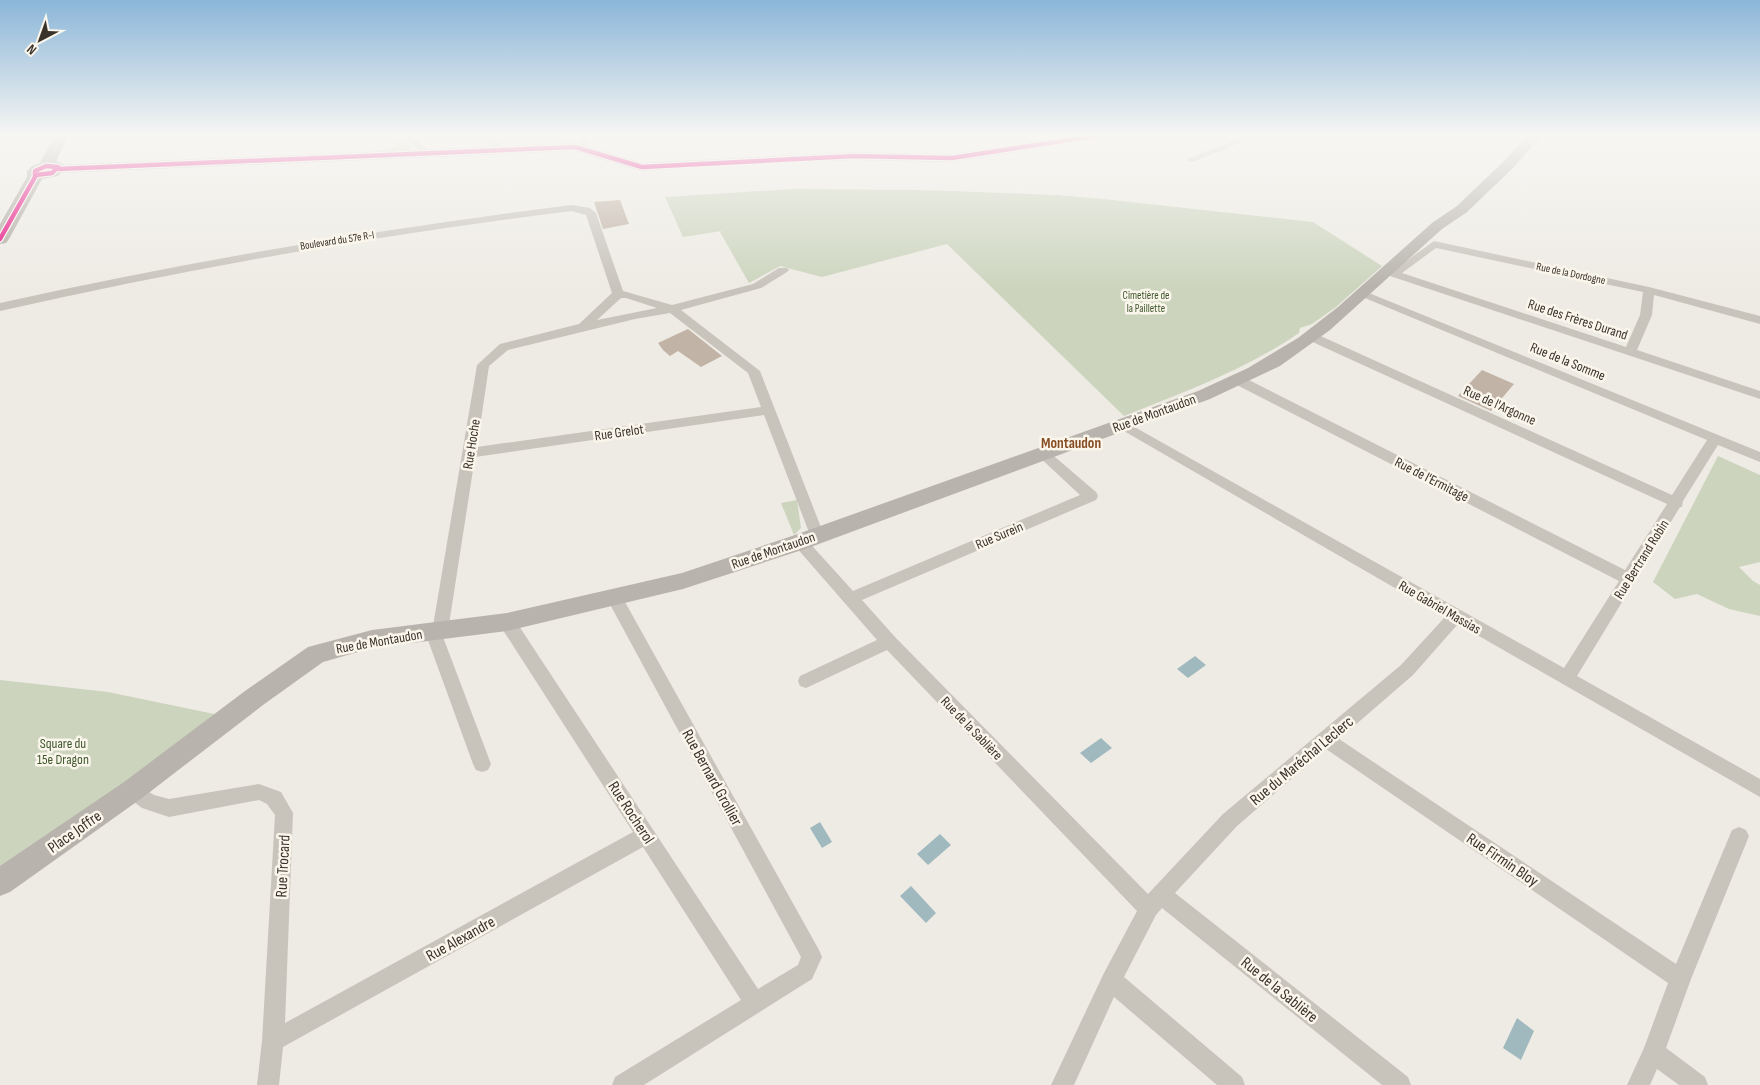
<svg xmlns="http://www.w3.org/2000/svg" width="1760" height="1085" font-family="'Sofia Sans Condensed',sans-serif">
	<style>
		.green { fill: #ccd4be }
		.water { fill: #a0b9bf }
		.building { fill: #c1b3a6 }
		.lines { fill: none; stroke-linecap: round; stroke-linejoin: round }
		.street { fill: #c8c4bc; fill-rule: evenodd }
		.secondary { fill: #b8b4ad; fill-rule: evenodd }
		.primary { fill: #ada8a1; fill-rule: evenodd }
		.bus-1-casing { stroke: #faf6ec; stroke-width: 7 }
		.bus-1 { stroke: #e6007e; stroke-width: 4.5 }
		.labels { text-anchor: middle; stroke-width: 5; stroke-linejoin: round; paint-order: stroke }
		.far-street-label { font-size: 11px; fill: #39322a; stroke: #faf6ec }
		.far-park-label { font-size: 11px; fill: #40572e; stroke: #faf6ec }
		.street-label { font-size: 14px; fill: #39322a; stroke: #faf6ec }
		.park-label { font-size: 14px; fill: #40572e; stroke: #faf6ec }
		.neighbourhood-label { font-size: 15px; font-weight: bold; fill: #874e24; stroke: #faf6ec }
		.near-street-label { font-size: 16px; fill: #39322a; stroke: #faf6ec }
	</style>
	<rect width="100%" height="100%" fill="#eeebe4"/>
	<g class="green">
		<path d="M386,136h15l11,10 -5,4 -22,1 -2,-1 13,-4z"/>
		<path d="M794,189l129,1 133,5 47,4 210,23 69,44 -46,41 -24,17 -12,4 -1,5c-54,37 -115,59 -175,83l-177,-172 -125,33 -42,-11 -31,17 -29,-51 2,-1 -39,6 -18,-40z"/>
		<path d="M1718,456l42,19v87l-21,5 14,14 7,4v31l-31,-7 -32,-15 -22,5 -22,-17z"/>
		<path d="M797,500l4,28 -7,7 -13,-32z"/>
		<path d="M0,680l108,12 111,23 -81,60 -138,92z"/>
	</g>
	<g class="water">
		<path d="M1195,656l11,9 -18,13 -11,-9z"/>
		<path d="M1101,738l11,10 -21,15 -11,-10z"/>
		<path d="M820,822l12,20 -10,6 -12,-20z"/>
		<path d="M940,834l11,11 -23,20 -11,-11z"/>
		<path d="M911,886l25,27 -10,10 -26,-27z"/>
		<path d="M1517,1018l17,13 -13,29 -18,-12z"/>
	</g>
	<g class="building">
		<path d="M620,200l9,24 -26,5 -9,-27z"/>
		<path d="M688,329l34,27 -21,11 -23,-16 -8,5 -7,-6 -5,-7z"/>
		<path d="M1482,370l32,14 -23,27 -33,-15z"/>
	</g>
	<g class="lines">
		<g class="street">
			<path d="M405,136h9l14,14v4h-6z"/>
			<path d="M480,136h10l15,13 -2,2h-6z"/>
			<path d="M579,136h8l3,6 -11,8 -5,-3 6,-6z"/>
			<path d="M1246,136h13l-64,25h-6l-2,-2z"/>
			<path d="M572,205l18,3 6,5 27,78 49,14 81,-21 26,-16h8l2,2 -2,2 -26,16 -80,22 79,61 64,164 -2,4 -5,1 -5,-1 -2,-4 -46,-120 -289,42 -27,174 -5,6 48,127 -3,6 -6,2 -6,-2 -3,-6 -48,-132 2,-5 6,-1 44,-261 23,-21 79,-20 33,-31 -26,-78 -14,-4c-192,24 -383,57 -572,100v-8c189,-42 380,-74 572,-98zM621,298h5l31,10 -60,12zM670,313l78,60 13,34 -284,40 12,-81 19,-16 127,-31z"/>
			<path d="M1434,241l215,46 111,29v8l-106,-29 -2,20 -15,35 123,41v8l-376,-125 -2,-2 2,-2 14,-3zM1436,248l207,44 -3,23 -14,32 -224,-74z"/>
			<path d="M1364,291l396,161v10l-42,-17 -35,56 -1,6h-2l-103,169 183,103v18l-302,-173 -45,51 -74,64 337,225 56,-134 7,-3 7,3 3,6 -58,143 -25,69 39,29 3,8h-29l-22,-16 -7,16h-23l17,-37 24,-65 -342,-234 -89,77 -62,67 233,184 3,8h-29l-220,-177 -6,7 -32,62 118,100 3,8h-28l-103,-88 -40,88h-23l53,-112 33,-62 -250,-261 -81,38 -6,-2 -2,-5 2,-5 77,-36 -82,-94 -2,-4 2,-4 5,-2 5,2 48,53 227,-96 -44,-41 2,-3h10l48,41 2,4 -2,4 -234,100 33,37 253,257 75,-80 178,-149 44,-48 -328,-190 -2,-3 2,-3 5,-1 442,248 55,-87 -388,-199 -1,-3 6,-4 5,1 384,194 42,-66 -361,-165 -2,-3 2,-3h8l358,162 35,-55 -347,-144 -2,-2 2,-2z"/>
			<path d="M614,591l6,2 199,357 3,7 -10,22 -168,106h-32l3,-8 126,-77 -98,-153 -360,200 -4,38h-22l5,-44 13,-226 -8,-11 -8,-4 -90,17 -27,-9 -16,-12 -2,-6 2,-6 7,-2 21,13 15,4 90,-15 22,8 12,21 -8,210 348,-191 -132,-205 -2,-5 2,-5 6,-1 6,1 245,372 40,-24 3,-8 -195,-360 2,-4z"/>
		</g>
		<g class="secondary">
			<path d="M1071,136h30l-7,4 -142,22 -98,-2 -106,4 -106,7 -68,-20 -516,22 -7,-4 7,-4 517,-22 67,20 212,-11 98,2z"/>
			<path d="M1527,136h14l-28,32 -46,44 -25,17 -112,101 -50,36 -70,33 -402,149 -125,41 -176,42 -135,17 -49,14 -60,43 -121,93 -132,94 -10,4v-30l124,-84 121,-91 63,-44 64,-17 135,-17 175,-40 110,-37 406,-145 50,-23 50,-30 40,-31 94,-84 25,-17 46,-44z"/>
		</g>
		<path class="primary" d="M54,136h14l-12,25 7,3 3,3 -8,9 -16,3 -33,60 -3,4 -6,1v-20l27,-47v-6l5,-5 8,-3z"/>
		<g class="bus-1-casing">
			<g id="bus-1">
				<path d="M58,169l517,-22 67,20 212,-11 98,2 142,-22"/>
				<path d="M0,239l35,-62v-6l11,-5 12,1 -6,6 -16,2"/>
			</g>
		</g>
		<use href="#bus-1" class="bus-1"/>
	</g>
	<linearGradient id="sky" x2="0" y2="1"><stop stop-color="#8bb6d8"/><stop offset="0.47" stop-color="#f7f6f3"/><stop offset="1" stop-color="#f7f6f3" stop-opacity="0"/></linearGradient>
	<rect width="1760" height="288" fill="url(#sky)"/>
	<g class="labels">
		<g class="far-street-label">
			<text transform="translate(337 240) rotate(-9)" y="4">Boulevard du 57e R-I</text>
			<text transform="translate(1571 273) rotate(12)" y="4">Rue de la Dordogne</text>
		</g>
		<g class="far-park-label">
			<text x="1146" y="299">Cimetière de<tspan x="1146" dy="13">la Paillette</tspan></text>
		</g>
		<g class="street-label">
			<text transform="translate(1578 319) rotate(18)" y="5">Rue des Frères Durand</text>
			<text transform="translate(1568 361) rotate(22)" y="5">Rue de la Somme</text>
			<text transform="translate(1500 405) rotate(24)" y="5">Rue de l'Argonne</text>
			<text transform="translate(1154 413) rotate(-20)" y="5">Rue de Montaudon</text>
			<text transform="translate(619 432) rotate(-8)" y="5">Rue Grelot</text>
			<text transform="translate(471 444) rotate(-81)" y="5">Rue Hoche</text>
			<text transform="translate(1432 479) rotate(27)" y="5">Rue de l'Ermitage</text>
			<text transform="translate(999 535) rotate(-23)" y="5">Rue Surein</text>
			<text transform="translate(773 550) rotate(-19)" y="5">Rue de Montaudon</text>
			<text transform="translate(1641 559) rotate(-58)" y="5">Rue Bertrand Robin</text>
			<text transform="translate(1440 607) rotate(30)" y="5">Rue Gabriel Massias</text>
			<text transform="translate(379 641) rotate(-10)" y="5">Rue de Montaudon</text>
			<text transform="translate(972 728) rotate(46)" y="5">Rue de la Sablière</text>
		</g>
		<g class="park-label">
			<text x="63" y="748">Square du<tspan x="63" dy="16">15e Dragon</tspan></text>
		</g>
		<g class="neighbourhood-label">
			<text x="1071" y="448">Montaudon</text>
		</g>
		<g class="near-street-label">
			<text transform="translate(1301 760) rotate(-40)" y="6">Rue du Maréchal Leclerc</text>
			<text transform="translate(713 777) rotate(61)" y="6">Rue Bernard Grollier</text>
			<text transform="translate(632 812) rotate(57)" y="6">Rue Rocherol</text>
			<text transform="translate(74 831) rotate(-35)" y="6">Place Joffre</text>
			<text transform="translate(1503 859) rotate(34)" y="6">Rue Firmin Bloy</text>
			<text transform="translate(282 866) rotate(-87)" y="6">Rue Trocard</text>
			<text transform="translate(460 938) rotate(-29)" y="6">Rue Alexandre</text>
			<text transform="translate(1280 989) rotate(39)" y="6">Rue de la Sablière</text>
		</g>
	</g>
	<g transform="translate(40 40) rotate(221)" stroke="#faf6ec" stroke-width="4" paint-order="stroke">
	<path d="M0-4L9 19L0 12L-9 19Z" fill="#39322a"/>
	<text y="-8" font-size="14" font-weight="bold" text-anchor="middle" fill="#39322a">N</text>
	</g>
</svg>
